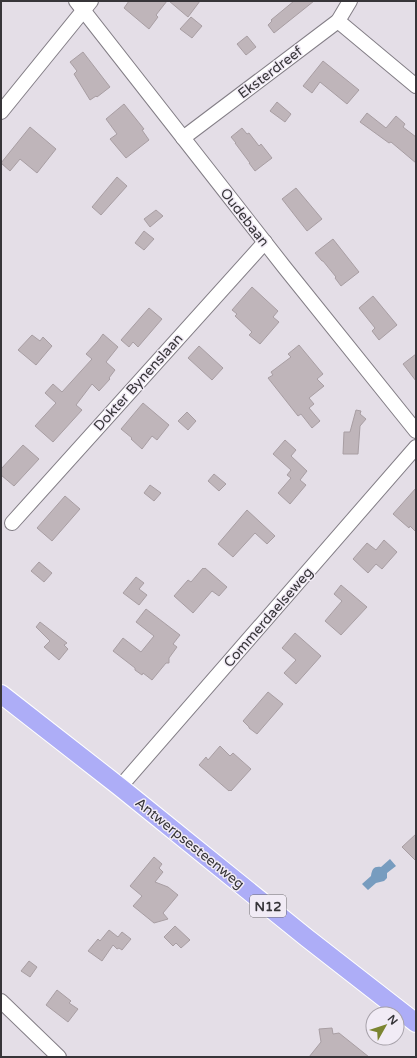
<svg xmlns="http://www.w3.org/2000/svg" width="417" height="1058" font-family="'Varela Round',sans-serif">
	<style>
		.water { fill: #779cbf }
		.building { fill: #bfb5ba; stroke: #a89ea3 }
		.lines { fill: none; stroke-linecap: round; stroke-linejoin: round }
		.minor-casing { stroke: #837e86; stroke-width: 16 }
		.major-casing { stroke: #fff; stroke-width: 20 }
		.minor { stroke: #fff; stroke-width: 14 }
		.major { stroke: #adadf7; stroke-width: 18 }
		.labels { text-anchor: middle; stroke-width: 3; stroke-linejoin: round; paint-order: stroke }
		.shield { fill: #f1ebf5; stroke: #6f6c71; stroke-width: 1 }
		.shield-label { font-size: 13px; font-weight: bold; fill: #373539 }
		.street-label { font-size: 14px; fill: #373539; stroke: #f1ebf5 }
	</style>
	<rect width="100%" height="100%" fill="#e4dee7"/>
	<path class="water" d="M390,859l6,7 -9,7v5l-3,3 -8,2 -8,7 -6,-6 9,-8c1,-7 3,-10 10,-9z"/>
	<g class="building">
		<path d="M129,1h38l-11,14 2,2 -9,12 -25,-21z"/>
		<path d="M169,1h31l-12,16z"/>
		<path d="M294,1h20l-40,32 -6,-8 4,-4 -1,-1z"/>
		<path d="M191,17l11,9 -10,12 -12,-9z"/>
		<path d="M247,36l9,11 -10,8 -9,-11z"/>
		<path d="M83,52l27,35 -13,10 -1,-1 -6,4 -16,-26 3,-3 -7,-9z"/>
		<path d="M323,61l36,29 -12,14 -27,-22 -8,11 -9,-7z"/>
		<path d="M277,102l14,12 -6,8 -15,-11z"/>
		<path d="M124,104l20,25 -2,1 7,10 -23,18 -16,-19 7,-5 -11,-15z"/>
		<path d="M367,113l19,15 10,-12 9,8 -2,3 13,10v26l-25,-21 -2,1 -29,-21z"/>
		<path d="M30,127l26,22 -19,24 -17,-14 -10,12 -9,-8z"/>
		<path d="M242,128l5,6 2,-1 10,13 2,-2 11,14 -17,13 -6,-8h1l-15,-20h1l-5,-6z"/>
		<path d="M117,177l10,9 -26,29 -9,-8z"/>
		<path d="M296,188l26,31 -15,12 -25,-32z"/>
		<path d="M156,210l7,6 -13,11 -6,-8z"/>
		<path d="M144,231l10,8 -10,11 -9,-7z"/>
		<path d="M333,239l26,33 -18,14 -6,-8 1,-1 -13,-16h-1l-7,-8z"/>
		<path d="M252,287l26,24 -5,6 6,5 -19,22 -11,-9 3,-3 -17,-16 2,-2 -5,-4z"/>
		<path d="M373,296l24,29 -18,15 -7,-9 3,-3 -16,-20z"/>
		<path d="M149,308l13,11 -24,28 -5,-5 -4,5 -8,-7z"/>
		<path d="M103,334l15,13 -12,15 9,8 -6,8 1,1 -11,12 -7,-7 -16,21 6,5 -29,32 -18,-16 21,-23 -11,-10 8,-9 9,8 30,-33 -6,-5 12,-13z"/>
		<path d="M32,335l8,6 3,-4 9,9 -16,19 -18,-15z"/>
		<path d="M299,345l24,29 -6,5 7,7 -15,12 5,6 -5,4 11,13 -8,7 -11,-14 -3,2 -30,-38 5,-3 -2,-3 20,-15 -3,-3z"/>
		<path d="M199,346l24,22 -11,12 -24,-22z"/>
		<path d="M416,354v27l-13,-17z"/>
		<path d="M143,403l26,22 -12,15 -5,-4 -10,13 -11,-10 1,-1 -11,-9z"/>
		<path d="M356,410l5,1 -1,3 6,5 -6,7 -2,28h-15l1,-22h6z"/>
		<path d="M187,412l9,9 -8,9 -10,-9z"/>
		<path d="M285,440l11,10 -5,6 16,15 -7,9 6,5 -16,19 -12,-11 13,-15 -4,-3 4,-5 -18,-16z"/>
		<path d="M23,445l16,14 -25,27 -13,-11v-6z"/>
		<path d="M214,474l12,10 -7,7 -11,-10z"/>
		<path d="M150,485l11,8 -7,8 -10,-8z"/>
		<path d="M416,488v44l-6,-6 -1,2 -16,-14z"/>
		<path d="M65,496l15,13 -28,32 -15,-13z"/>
		<path d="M247,510l28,26 -8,8 -12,-11 -22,24 -15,-13z"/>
		<path d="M384,540l13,12 -15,17 -6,-5 -8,9 -15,-14 14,-16 9,7z"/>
		<path d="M39,562l13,11 -8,9 -13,-11z"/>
		<path d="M203,568l1,1 1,-1 22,19 -8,9 -7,-5 -19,22 -19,-17 14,-16 3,2z"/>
		<path d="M136,577l8,6 -5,6 8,6 -8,10 -16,-12z"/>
		<path d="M341,585l26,22 -26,28 -16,-14 17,-20 -8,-7z"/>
		<path d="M146,609l34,26 -7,9 4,3 -8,11v5h-3l-14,17 -9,-7 -1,2 -7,-5v-2l-22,-17 10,-13 18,14 13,-16 -18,-14z"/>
		<path d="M40,622l27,21 -3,2 4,4 -9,11 -15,-13 6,-6 -14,-14z"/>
		<path d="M295,633l26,23 -25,28 -12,-11 12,-13 -14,-12z"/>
		<path d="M268,692l15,12 -26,30 -8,-6v-1l-6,-6z"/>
		<path d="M220,746l10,10 3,-3 18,16 -20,22 -1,-1 -1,1 -30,-26 7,-8 2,3z"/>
		<path d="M416,834v27l-14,-14z"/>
		<path d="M154,857l8,7 -3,4 4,4 -8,10 13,5 10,8 -15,18 5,6 -14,4 -21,-17 9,-10 -12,-10z"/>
		<path d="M175,926l15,14 -9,8 -5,-5 -3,3 -9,-9z"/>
		<path d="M109,930l9,7 4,-5 9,7 -9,11 -3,-2 -2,1 -4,-4 -11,16 -14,-10 10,-12 2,2z"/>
		<path d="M29,961l8,6 -7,10 -9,-6z"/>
		<path d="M57,990l14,11 -2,2 9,6 -10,13 -22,-17z"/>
		<path d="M332,1028l1,6 6,-1 30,24h-60l12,-15 -2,-13z"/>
	</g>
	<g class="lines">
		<g class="minor-casing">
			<g id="minor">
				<path d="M76,1l209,267 131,163"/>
				<path d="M338,21l78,65"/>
				<path d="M1,112l90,-111"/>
				<path d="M183,138l155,-117 12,-20"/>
				<path d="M12,523l253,-281"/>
				<path d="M120,787l296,-340"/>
				<path d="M1,1001l58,56"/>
			</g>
		</g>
		<g class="major-casing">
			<path id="major" d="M1,694l119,93 187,151 109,85"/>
		</g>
		<use href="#minor" class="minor"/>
		<use href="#major" class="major"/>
	</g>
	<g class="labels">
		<rect class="shield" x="250" y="895" width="36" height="22" rx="3"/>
		<g class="shield-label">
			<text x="268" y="911">N12</text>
		</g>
		<g class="street-label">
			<text transform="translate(270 72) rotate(-37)" y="5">Eksterdreef</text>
			<text transform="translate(245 217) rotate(52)" y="5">Oudebaan</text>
			<text transform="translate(138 382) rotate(-48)" y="5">Dokter Bynenslaan</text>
			<text transform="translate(268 617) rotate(-49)" y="5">Commerdaelseweg</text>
			<text transform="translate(190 843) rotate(39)" y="5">Antwerpsesteenweg</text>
		</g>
	</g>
	<rect width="417" height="1058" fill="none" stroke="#373539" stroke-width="4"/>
	<g transform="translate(385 1026) rotate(51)"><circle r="19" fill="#f1ebf5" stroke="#a7a2aa"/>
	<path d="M0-3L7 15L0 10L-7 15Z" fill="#7c8531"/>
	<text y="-6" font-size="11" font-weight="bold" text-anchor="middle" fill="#373539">N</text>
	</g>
</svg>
